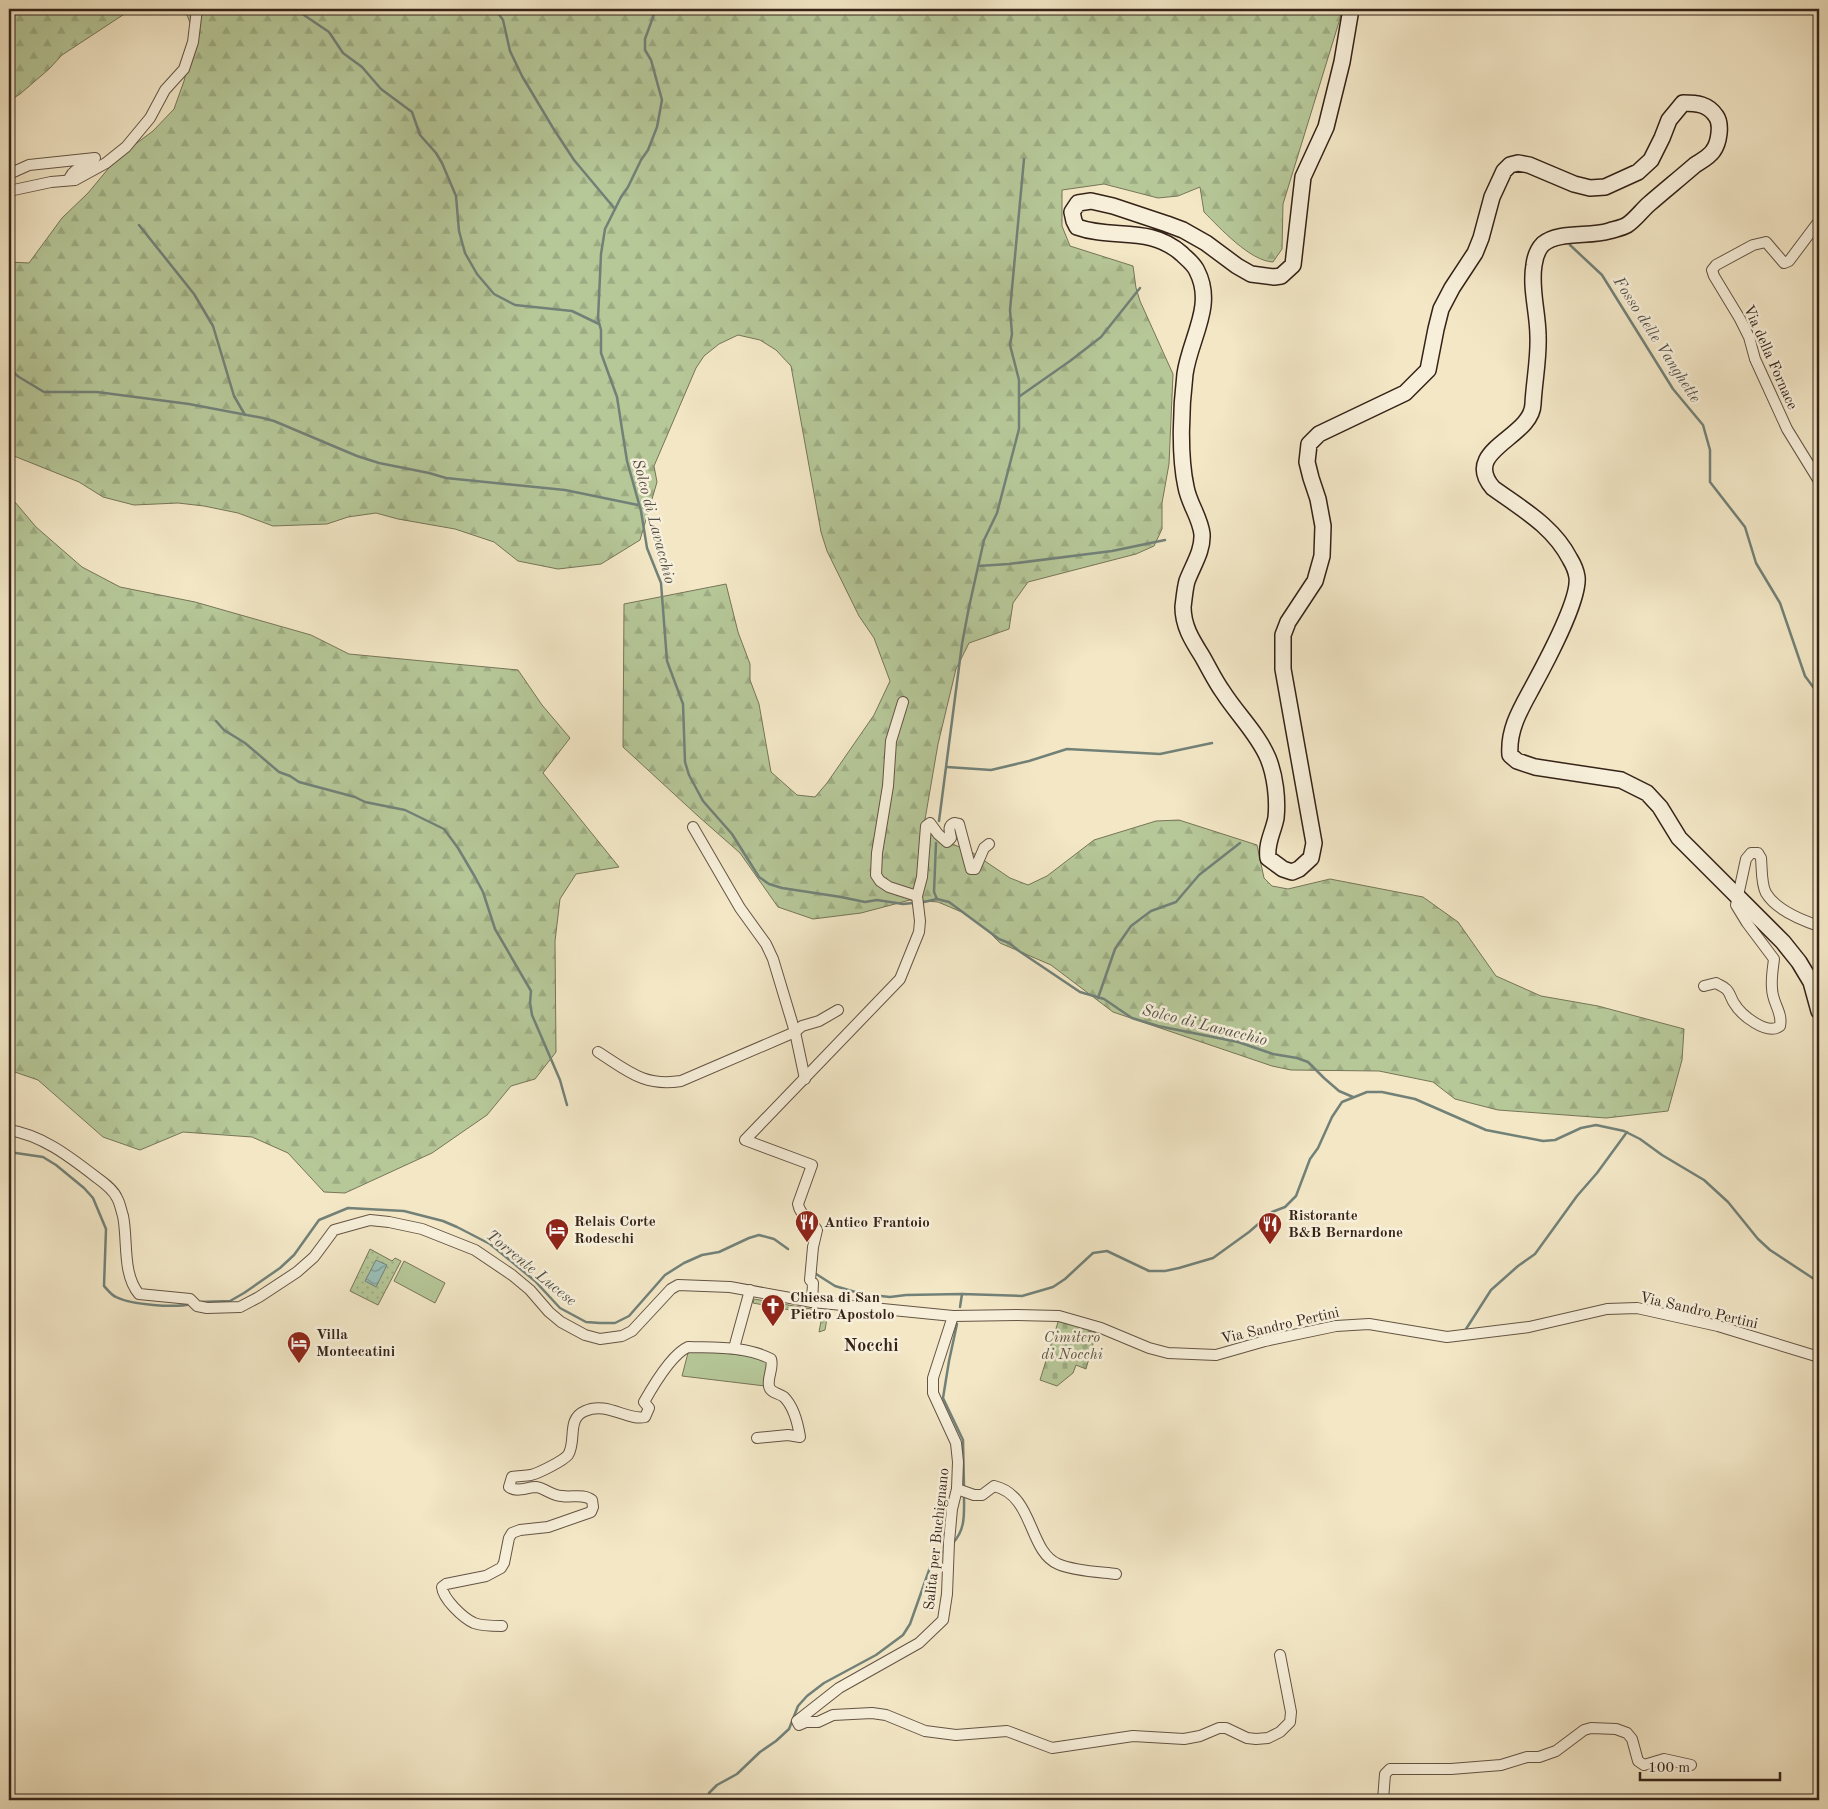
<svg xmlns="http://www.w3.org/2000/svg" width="1828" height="1809" font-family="'Old Standard TT',serif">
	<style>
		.grass { fill: #b6c798; stroke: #767558 }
		.forest { fill: url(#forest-firs); stroke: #767558 }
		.cemetery { fill: url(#cemetery-stones); stroke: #767558 }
		.park { fill: url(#park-dots); stroke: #767558 }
		.water { fill: url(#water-waves); stroke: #728178 }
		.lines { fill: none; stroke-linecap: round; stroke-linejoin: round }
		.stream { stroke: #728178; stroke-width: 2.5 }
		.minor-casing { stroke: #645444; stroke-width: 12 }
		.secondary-casing { stroke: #352318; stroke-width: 18 }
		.minor { stroke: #f7efda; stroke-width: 10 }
		.secondary { stroke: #f7efda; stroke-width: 15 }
		.labels { text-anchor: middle; stroke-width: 5; stroke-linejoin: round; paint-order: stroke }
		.street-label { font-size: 15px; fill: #352318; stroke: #f7efda }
		.poi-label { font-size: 15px; font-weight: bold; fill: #352318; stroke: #f7efda; text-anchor: start }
		.park-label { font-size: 15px; font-style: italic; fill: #5c543e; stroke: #f7efda }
		.water-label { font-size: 16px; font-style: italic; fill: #545248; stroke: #f7efda }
		.quarter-label { font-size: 18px; font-weight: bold; fill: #352318; stroke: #f7efda }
	</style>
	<defs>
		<pattern id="forest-firs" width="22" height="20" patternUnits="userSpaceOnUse" patternTransform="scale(1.25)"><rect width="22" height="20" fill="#b6c798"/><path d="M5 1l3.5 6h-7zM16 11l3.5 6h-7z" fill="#9dab82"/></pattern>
		<pattern id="cemetery-stones" width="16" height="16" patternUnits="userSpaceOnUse" patternTransform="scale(1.25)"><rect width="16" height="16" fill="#b6c798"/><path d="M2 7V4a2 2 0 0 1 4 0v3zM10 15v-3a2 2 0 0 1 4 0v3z" fill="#9dab82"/></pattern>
		<pattern id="park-dots" width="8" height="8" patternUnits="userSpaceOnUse" patternTransform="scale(1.25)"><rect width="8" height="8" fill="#b6c798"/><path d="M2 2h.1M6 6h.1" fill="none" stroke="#9dab82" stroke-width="1.8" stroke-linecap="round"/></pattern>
		<pattern id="water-waves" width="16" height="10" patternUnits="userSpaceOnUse" patternTransform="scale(1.25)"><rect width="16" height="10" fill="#9bbfb8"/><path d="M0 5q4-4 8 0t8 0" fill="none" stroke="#7f9b95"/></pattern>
	</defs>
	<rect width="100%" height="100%" fill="#f3e7c6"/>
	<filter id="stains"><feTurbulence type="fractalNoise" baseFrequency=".004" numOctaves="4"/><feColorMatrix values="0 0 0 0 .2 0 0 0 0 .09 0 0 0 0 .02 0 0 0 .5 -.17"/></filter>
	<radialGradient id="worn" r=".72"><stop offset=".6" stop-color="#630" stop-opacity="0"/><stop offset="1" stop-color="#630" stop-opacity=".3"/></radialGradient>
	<g class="grass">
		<path d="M404,1261l41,22 -10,20 -41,-22z"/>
		<path d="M689,1349l77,9 2,2 -3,26 -83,-10z"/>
	</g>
	<g class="forest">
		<path d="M9,9h123l-70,46 -13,14 -29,25 -11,7z"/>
		<path d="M172,9h621l5,3 5,-3h540l-60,195 -1,45 -9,13c-23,-1 -53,-34 -69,-50l-4,-25 -22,9 -20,2 -54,-14 -42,6v36l8,20 63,20 3,22 4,13 33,73 -4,90 -7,39v26l-8,17 -18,8 -108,28 -15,21 -4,26 -40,14 -13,26 -18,75 -15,87 50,22 37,25 18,7 19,-9 47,-36 62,-19 23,-1 78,25 7,33 8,8 16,3 42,-10 93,18 35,25 38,54 45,20 57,10 86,23 -2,31 -14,51 -62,7 -108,-8 -43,-11 -22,-17 -54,-11 -88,-1 -19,-4 -159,-54 -62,-47 -51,-22 -13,-13 -23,-17 -26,-11 -28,-2 -49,13 -48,6 -35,-12 -38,-54 -42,-37 -75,-69 1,-143 102,-20 12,48 12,32v16l9,24 12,68 26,23 18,2 12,-14 47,-68 16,-34 -16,-43 -15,-22 -32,-65 -6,-19 -30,-166 -15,-16 -16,-10 -22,-5 -19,9 -15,12 -8,12 -42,98 3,16 -17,58 -39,24 -43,5 -40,-8 -24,-19 -39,-13 -57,-10 -22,-6 -28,4 -21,7 -54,2 -35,-13 -34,-7 -26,-3 -44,2 -31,-8 -24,-15 -70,-28v-192l20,1 33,-45 26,-25 30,-36 35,-26 21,-22 10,-28 11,-45 -8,-21z"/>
		<path d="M9,495l27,32 46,40 38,20 75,15 116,33 38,19 169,16 24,35 28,33 -27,35 76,94 -43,7 -16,25 -5,42 1,111 -21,27 -24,7 -24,29 -55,38 -87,40 -21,-1 -36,-39 -36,-16 -69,-5 -43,18 -37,-13 -65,-57 -29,-10z"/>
	</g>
	<path class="cemetery" d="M1059,1319l30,9 -1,3 8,2 -10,36 -10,-4 -3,8 -16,13 -17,-6z"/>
	<g class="park">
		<path d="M370,1249l22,12 3,-3 6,3 -23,44 -28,-14z"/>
		<path d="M754,1299l74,13 -3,18 -6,2 3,-16 -69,-13z"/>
	</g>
	<path class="water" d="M376,1260l11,5 -11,22 -11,-6z"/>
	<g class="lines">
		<g class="stream">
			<path d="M295,9l34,23 14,21 19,14 19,22 31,23 8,23 16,18 6,10 14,33 3,35 6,22 12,21 17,20 21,11 57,6 27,13"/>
			<path d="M495,9l8,11 7,31 12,25 31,52 21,32 41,49"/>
			<path d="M656,9l-11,30v11l6,10 11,40 -5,27 -9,23 -7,10 -13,27 -7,10 -16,32 -4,25 -3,65 3,11v23l16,44 10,64 14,50 6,37 14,35 6,78 16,43 2,58 4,13 14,26 29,33 27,43 10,7 13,4 59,9 24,5 12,-2 26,4 10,-1"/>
			<path d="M139,225l55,69 19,32 21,70 11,19"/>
			<path d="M1570,245l32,30 71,114 30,36 7,25v32l35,45 11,36 24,40 25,73 14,19"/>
			<path d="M9,369l10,8 25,15h53l92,12 74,14 11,3 83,35 22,7 50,10 17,5 119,12 73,15"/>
			<path d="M1020,396l50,-35 31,-24 39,-49"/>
			<path d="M978,566l31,-2 103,-13 53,-11"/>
			<path d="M216,721l8,9 21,13 34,29 11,4 9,6 56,15 10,5 40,8 39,19 14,19 17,29 8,15 12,37 36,62 -1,12 2,12 28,65 7,25"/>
			<path d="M947,767l44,3 38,-9 38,-12 93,5 52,-11"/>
			<path d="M939,821l23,-177 7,-37 15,-67 13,-27 22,-84v-49l-9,-35 2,-11 -2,-24 14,-151"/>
			<path d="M936,843l-2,49 3,7"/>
			<path d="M924,902l13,-3 12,3 50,37 10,4 10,8 61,41 24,7 28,19 26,8 80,16 35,12 24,4 11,4 16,16 15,13 14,6"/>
			<path d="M1098,998l17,-49 16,-23 20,-15 25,-9 23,-27 41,-32"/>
			<path d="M9,1152l34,5 13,8 28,23 9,10 13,31 -2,57c4,4 7,9 12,11 16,8 58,11 76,7"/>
			<path d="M813,1272l22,14 27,8 28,3 16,-2 56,-1 60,2 31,-9 12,-8 28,-26 14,-2 42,20h16l14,-3 34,-10 36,-26 23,-20 13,-5 11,-11 14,-37 8,-11 14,-31 10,-15 25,-10h15l33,7 71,31 57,11 12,-1 26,-12 15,-3 28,6 16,8 22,16 42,25 24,22 30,37 12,11 44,29 5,1"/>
			<path d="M199,1302l31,-1 14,-8 36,-25 14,-13 25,-35 29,-12 56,3 39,10 14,6 33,17 22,18 23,19 25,27 26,14 14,1h15l14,-7 36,-41 19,-12 18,-8 17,-3 30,-14 10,-3 15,4 14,10"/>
			<path d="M960,1307l2,-13"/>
			<path d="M957,1324l-8,37 -6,37 20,42 1,47"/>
			<path d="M1466,1329l25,-39 27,-24 17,-12 42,-58 20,-23 30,-41"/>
			<path d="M952,1544c14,-14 12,-30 12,-49"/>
			<path d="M709,1800v-7l8,-8 20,-11 23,-22 16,-11 13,-12 9,-23 9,-10 17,-13 52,-28 27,-20 7,-11 23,-65 13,-10"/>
		</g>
		<g class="minor-casing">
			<g id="minor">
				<path d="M9,174l20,-9 66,-7c-6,9 -20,8 -25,19l2,2"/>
				<path d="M9,191l42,-9 24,-2 31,-17 20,-16 24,-29 15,-28 19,-21 9,-27 4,-33"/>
				<path d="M1819,221l-30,40 -5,2 -18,-21 -13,3 -37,20 -4,5 2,6 26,43 9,18 6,22 32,70 32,52"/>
				<path d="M903,702l-12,39 -3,45 -11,67 -1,22 4,6 9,6 28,9"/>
				<path d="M693,827l47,81 26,36 7,15 22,73 10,47"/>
				<path d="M1704,986l12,-3c3,2 7,3 10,6 4,3 5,10 8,14 7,12 33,33 46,23 3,-14 -8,-23 -8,-38 -1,-10 1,-20 2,-29l-27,-36 -11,-18 10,-46 5,-6h7l3,5c1,10 0,26 5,35 10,17 35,27 53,33"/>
				<path d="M598,1052c30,19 46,35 83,29l114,-49 7,-6 17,-5 19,-11"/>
				<path d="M9,1130c33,5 61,27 87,47 7,5 17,12 21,21 3,5 4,12 6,18 5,24 -1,58 16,78l51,5 7,7 10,2 33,-1 19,-10 38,-25 17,-15 20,-27 36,-10 19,2 33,7 53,21 37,25 18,15 19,22 12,10 24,13 15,4 22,-3 10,-5 39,-42 7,-4 52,2 82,15 141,14 64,-1 42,1 42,12 48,20 19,5 48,2 49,-14 71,-15 33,-2 78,13 82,-10 78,-18 30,-1 81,18 101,31"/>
				<path d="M812,1302l1,-19 -3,-3 3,-33 4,-17c-6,-10 -17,-14 -19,-26l14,-39 -67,-25 155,-161 19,-47 1,-11 -3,-25 5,-19 4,-51 4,-3 8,11 9,8 4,-4c-1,-6 -4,-12 3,-15l5,1 12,45h4l9,-21 5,-4"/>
				<path d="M953,1316l-20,62v15l23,50 2,19 -1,27 -5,20 -3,33 -2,52 -4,26 -24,23 -80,45 -42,33 2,4 7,-3h12l15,-7 39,-2 14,2 39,16 31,4 51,-4 45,17 81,-12 51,3 16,-3 19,-8h7l21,10 9,1 12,-1 12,-6 10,-10 1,-10 -11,-57"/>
				<path d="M734,1348l16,-58"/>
				<path d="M957,1489l17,6h8l12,-9c40,9 34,65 64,78 16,7 41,8 58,10"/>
				<path d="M502,1626c-8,0 -20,0 -28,-3 -11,-5 -31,-24 -32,-36l4,-3 40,-8 15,-8 3,-5 5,-25 3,-5 8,-3 28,-3 43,-15 2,-5 -1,-7c-9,-7 -20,-2 -30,-4 -10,0 -17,-8 -26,-9 -9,0 -19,6 -27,0l3,-10c6,-1 13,-1 19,-2 8,-2 32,-14 37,-20 9,-14 -2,-36 17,-44 22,-10 42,10 60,6l4,-9 -5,-6c9,-16 28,-48 44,-55 28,1 58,-1 83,12 3,9 -4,18 -2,27 1,7 10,7 15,11 9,9 14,27 16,40l-12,-2 -31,3"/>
				<path d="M1383,1800l2,-26 5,-5h61l50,-4 26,-8h12l17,-6 28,-21 7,-2 25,1 11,4 5,6 6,22 6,4 20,-6 27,6"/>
			</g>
		</g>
		<g class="secondary-casing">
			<path id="secondary" d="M1351,9l-9,53 -16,65 -23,50 -10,88 -12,11 -7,1 -23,-3 -14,-8 -31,-23 -23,-13 -16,-6 -54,-18 -22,-5 -13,2 -6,9 2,9 3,6c36,13 73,-2 105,27 5,5 12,10 15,17 18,35 -7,67 -12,103 -4,33 -6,81 1,113 3,17 14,30 16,47 1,17 -9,31 -15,47 -2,7 -3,18 -4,26 0,19 9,33 19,49 7,12 13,25 21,36 14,22 35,42 45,66 7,17 10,41 8,60 -3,15 -10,25 -8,40l15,11 9,3 7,-3 12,-11 3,-15 -31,-174v-34l5,-13 27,-41 7,-25 1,-30 -5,-27 -7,-21 -4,-16 2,-18 10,-10 86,-41 23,-23 8,-41 5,-20 11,-21 23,-35 6,-15 11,-41 12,-26 6,-6 8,-2 11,2 45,19 16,4 15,-1 33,-15 13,-12 11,-22 7,-18 14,-17c14,0 25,1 33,13 6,8 3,27 -3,35 -4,6 -12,10 -18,14 -15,13 -31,26 -46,39 -7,6 -14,16 -22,21 -5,3 -12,4 -18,6 -19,6 -51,0 -66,13 -6,6 -8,13 -9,21 -4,23 4,48 4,71 1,23 -4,46 -5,68 -1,34 -73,46 -40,84 29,21 60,38 77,71 3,5 6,11 7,18 3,23 -33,89 -45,111 -12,22 -24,42 -22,67l7,6 18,6 86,13 26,13 13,14 19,31 104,104 16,20 12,20 8,29"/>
		</g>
		<use href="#minor" class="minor"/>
		<use href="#secondary" class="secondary"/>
	</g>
	<defs>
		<g id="restaurant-pin" transform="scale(1.25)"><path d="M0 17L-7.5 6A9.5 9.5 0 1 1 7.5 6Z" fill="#8f2418" stroke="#f7efda"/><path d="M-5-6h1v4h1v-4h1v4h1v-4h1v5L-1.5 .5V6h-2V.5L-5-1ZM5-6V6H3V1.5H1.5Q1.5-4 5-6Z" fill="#fff"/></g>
		<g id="hotel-pin" transform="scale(1.25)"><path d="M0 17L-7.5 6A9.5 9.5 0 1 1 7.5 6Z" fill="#8f2418" stroke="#f7efda"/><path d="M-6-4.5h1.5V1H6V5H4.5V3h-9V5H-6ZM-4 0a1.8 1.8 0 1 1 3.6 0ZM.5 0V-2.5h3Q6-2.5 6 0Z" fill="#fff"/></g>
		<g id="church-pin" transform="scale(1.25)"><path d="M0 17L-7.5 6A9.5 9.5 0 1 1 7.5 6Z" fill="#8f2418" stroke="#f7efda"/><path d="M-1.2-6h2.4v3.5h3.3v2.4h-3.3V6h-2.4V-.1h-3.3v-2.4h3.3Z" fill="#fff"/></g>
	</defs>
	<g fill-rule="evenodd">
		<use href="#restaurant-pin" x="807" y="1222"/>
		<use href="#restaurant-pin" x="1270" y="1224"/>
		<use href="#hotel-pin" x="557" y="1230"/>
		<use href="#church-pin" x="773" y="1306"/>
		<use href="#hotel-pin" x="299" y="1343"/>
	</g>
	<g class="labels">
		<g class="street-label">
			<text transform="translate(1771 357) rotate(66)" y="5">Via della Fornace</text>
			<text transform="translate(1699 1310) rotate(13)" y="5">Via Sandro Pertini</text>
			<text transform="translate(1280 1325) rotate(-13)" y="5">Via Sandro Pertini</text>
			<text transform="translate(936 1539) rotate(-84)" y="5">Salita per Buchignano</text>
		</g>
		<g class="poi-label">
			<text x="1288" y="1220">Ristorante<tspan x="1288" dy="17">B&amp;B Bernardone</tspan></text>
			<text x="574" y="1226">Relais Corte<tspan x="574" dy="17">Rodeschi</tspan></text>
			<text x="824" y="1227">Antico Frantoio</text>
			<text x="790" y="1302">Chiesa di San<tspan x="790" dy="17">Pietro Apostolo</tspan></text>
			<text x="316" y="1339">Villa<tspan x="316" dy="17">Montecatini</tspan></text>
		</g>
		<g class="park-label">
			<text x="1072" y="1342">Cimitero<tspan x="1072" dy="17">di Nocchi</tspan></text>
		</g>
		<g class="water-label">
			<text transform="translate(1658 339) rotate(57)" y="6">Fosso delle Vanghette</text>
			<text transform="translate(655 521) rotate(75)" y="6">Solco di Lavacchio</text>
			<text transform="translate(1205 1024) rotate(14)" y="6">Solco di Lavacchio</text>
			<text transform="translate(532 1267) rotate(39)" y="6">Torrente Lucese</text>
		</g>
		<g class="quarter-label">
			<text x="871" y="1351">Nocchi</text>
		</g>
	</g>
	<rect width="1828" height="1809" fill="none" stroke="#f3e7c6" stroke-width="30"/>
	<rect x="10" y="10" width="1808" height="1789" fill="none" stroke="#352318" stroke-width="2.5"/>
	<rect x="15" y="15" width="1798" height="1779" fill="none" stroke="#352318"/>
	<path d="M1640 1772v8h140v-8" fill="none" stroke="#352318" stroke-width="2.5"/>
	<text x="1648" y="1772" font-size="15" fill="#352318" stroke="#f7efda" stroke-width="4" paint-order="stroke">100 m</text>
	<rect width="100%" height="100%" filter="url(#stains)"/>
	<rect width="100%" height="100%" fill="url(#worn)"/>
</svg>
